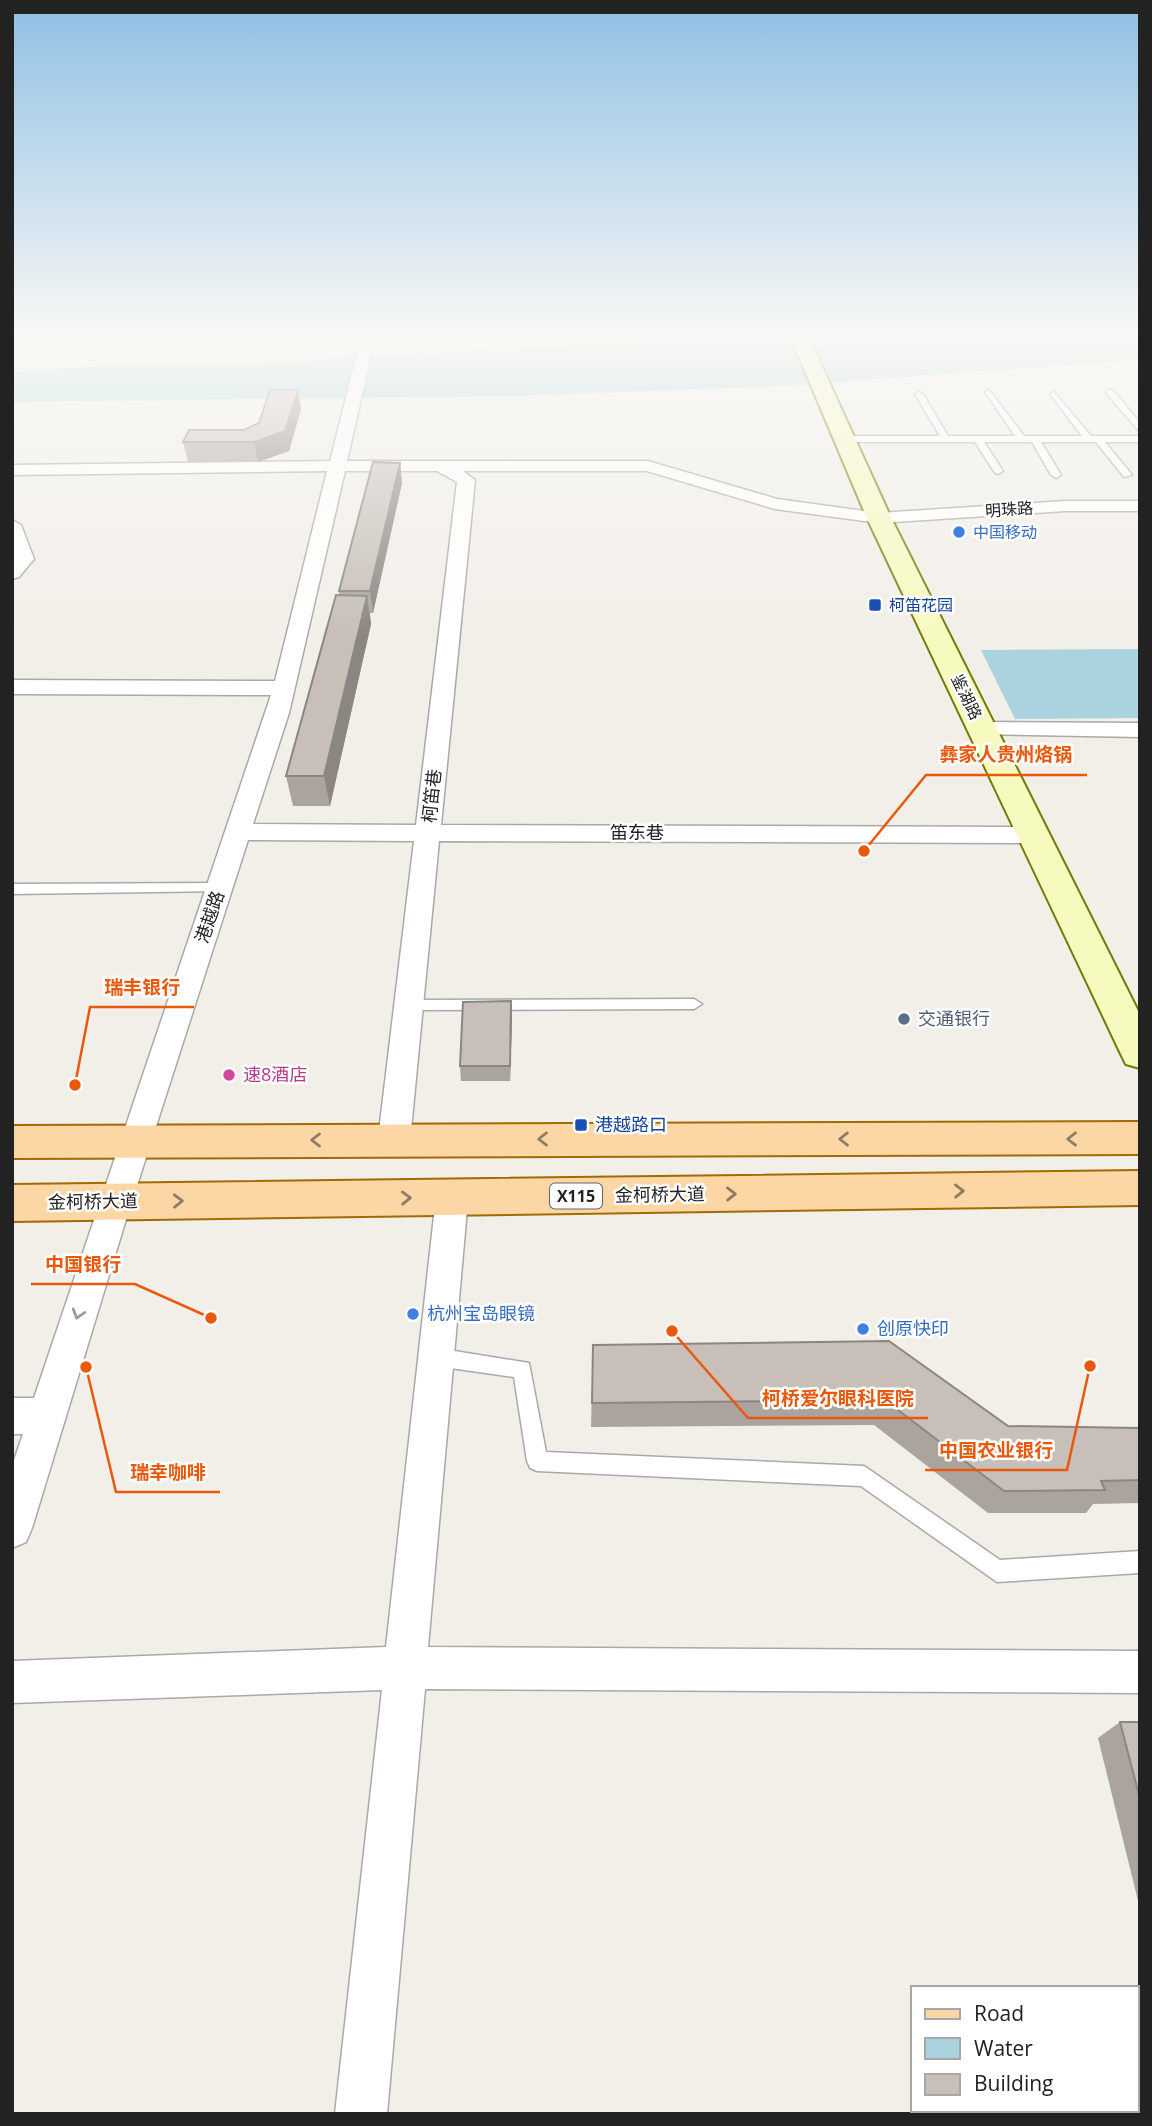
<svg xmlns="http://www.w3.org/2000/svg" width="1152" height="2126" font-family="'Open Sans','Noto Sans SC',sans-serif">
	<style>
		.water { fill: #aad3df }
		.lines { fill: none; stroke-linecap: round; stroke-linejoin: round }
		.lane-casing { stroke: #a9a9a9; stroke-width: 3 }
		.street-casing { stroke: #a9a9a9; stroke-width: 3 }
		.secondary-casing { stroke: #707d05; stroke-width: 4 }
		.primary-casing { stroke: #a06b00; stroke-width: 4 }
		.lane { fill: #fff; fill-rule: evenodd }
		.street { fill: #fff; fill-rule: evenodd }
		.secondary { fill: #f7fabf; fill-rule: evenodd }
		.primary { fill: #fcd6a4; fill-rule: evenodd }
		.wall { fill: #aba49e }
		.shaded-wall { fill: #8b8681 }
		.building { fill: #c7bfb8; stroke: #8b8681; stroke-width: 2 }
		.oneway { stroke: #8f7c63 }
		.oneway2 { stroke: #9c9c9c }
		.shop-dot { fill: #3f7fe0; stroke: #fff; stroke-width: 2.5 }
		.transit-dot { fill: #1a4fb4; stroke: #fff; stroke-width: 2.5 }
		.service-dot { fill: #5c6f8a; stroke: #fff; stroke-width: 2.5 }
		.hotel-dot { fill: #d1479c; stroke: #fff; stroke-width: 2.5 }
		.labels { text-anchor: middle; stroke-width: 5; stroke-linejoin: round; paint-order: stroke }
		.far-street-label { font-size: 16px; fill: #222; stroke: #fff }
		.far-shop-label { font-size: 16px; fill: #366cbe; stroke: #fff; text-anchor: start }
		.far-transit-label { font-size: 16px; fill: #164399; stroke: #fff; text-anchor: start }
		.shield { fill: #fff; stroke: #646464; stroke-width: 2 }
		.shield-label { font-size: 16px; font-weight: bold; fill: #222 }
		.street-label { font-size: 18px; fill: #222; stroke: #fff }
		.service-label { font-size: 18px; fill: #4e5e75; stroke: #fff; text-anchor: start }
		.hotel-label { font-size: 18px; fill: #b23c85; stroke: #fff; text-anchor: start }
		.transit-label { font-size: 18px; fill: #164399; stroke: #fff; text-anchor: start }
		.shop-label { font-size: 18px; fill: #366cbe; stroke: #fff; text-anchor: start }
		.leader { fill: none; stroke: #e8590c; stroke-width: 2.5 }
		.callout-dot { fill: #e8590c; stroke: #fff; stroke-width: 2.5 }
		.callout-label { font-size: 19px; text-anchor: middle; font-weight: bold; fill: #e8590c; stroke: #fff; stroke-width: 5; stroke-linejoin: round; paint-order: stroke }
	</style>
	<rect width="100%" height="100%" fill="#f2efe9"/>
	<g class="water">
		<path d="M1140,338v21l-357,27 -266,10 -505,6v-30l80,-5 212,-6 379,-22z"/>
		<path d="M1140,649v69l-125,1 -34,-69z"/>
	</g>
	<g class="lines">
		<g class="lane-casing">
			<g id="lane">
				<path d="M989,390l35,46h58l-32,-42 4,-2 37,44h49v6h-35l27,33 -8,2 -28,-35h-55l20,33 -5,3 -5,-3 -19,-33h-48l19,29 -5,3 -3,-1 -20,-31h-130l-4,-3 4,-3h95l-25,-42 4,-2 4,2 25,42h67l-30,-44z"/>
				<path d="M1107,390h6l27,33v9l-33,-38z"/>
				<path d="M220,883l7,5 -2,3 -213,3v-10z"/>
				<path d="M694,999l8,5 -8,5 -285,1 -8,-5 8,-5z"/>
				<path d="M436,1348l93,15 17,89 318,14 136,94 140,-9v22l-143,9 -136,-96 -324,-15 -7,-3 -3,-7 -13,-84 -78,-11 -7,-3 -3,-6 3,-6z"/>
			</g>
		</g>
		<g class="street-casing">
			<g id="street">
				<path d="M361,338h14l-28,123h301l129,38 102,14 186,-12h75v10h-75l-186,12 -104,-14 -128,-38h-184l12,9 -34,345 593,2 9,2 3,6 -3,6 -9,2 -595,-2 -29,299 -5,9 -11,3 -11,-3 -5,-9 36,-299 -166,-1 -124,386 -92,302 -6,14 -14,6v-82l11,-32h-11v-36h22l237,-703 -259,-1v-14l263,1 52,-210 -315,4v-10l318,-4zM345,471h92l20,11 -41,343 -163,-1 36,-111z"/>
				<path d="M12,520l9,5 13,34 -15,18 -7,2z"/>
				<path d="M982,722l158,1v14l-166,-3 -3,-5 3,-5z"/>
				<path d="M452,1185l12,3 4,10 -40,449 712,4v42l-715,-4 -38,425h-52l47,-424 -370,13v-42l374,-14 50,-449 4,-10z"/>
			</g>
		</g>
		<g class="secondary-casing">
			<path id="secondary" d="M791,338h18l82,180 249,497v53l-14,-4 -5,-10 -254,-536z"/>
		</g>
		<g class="primary-casing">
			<g id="primary">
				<path d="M1140,1122v32l-1128,4v-32z"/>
				<path d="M1140,1171v34l-1128,16v-36z"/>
			</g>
		</g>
		<use href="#lane" class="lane"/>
		<use href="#street" class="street"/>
		<use href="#secondary" class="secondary"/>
		<use href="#primary" class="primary"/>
	</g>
	<g class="wall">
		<path d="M301,409l-12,42 -31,11h-70l-5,-20 61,-12z"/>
		<path d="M400,463l2,20 -29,130h-3l1,11 -41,182h-37l-7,-30 53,-181v-4z"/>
		<path d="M511,1001l1,16 -2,64h-49l-1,-15z"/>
		<path d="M889,1341l119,85 132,2v75l-47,1 -7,9h-98l-114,-88 -283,2 2,-82z"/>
		<path d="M1120,1722h20v187l-42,-171z"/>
	</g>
	<g class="shaded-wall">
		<path d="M298,390l3,19 -12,42 -31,11 -4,-20z"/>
		<path d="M400,463l2,20 -29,130 -3,-22z"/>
		<path d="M367,596l4,28 -41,182 -6,-30z"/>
		<path d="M511,1001l1,16 -2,64v-15z"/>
	</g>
	<g class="building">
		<path d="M270,390h28l-13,41 -31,11h-71l6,-12h55l15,-7z"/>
		<path d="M373,462l27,1 -30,128h-31z"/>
		<path d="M336,595l31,1 -43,180h-38z"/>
		<path d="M511,1001l-1,65h-50l3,-64z"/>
		<path d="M889,1341l119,85 132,2v52l-39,1 4,9 -101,1 -119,-91 -293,3 1,-58z"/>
		<path d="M1120,1722h20v77z"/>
	</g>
	<defs><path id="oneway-chevron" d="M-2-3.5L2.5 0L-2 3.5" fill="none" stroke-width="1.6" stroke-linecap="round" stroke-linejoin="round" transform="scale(1.75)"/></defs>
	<g class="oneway">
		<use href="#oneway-chevron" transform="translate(543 1139) rotate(180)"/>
		<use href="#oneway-chevron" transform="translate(844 1139) rotate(180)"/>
		<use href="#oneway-chevron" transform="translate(1072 1139) rotate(180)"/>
		<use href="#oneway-chevron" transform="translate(316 1140) rotate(180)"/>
		<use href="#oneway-chevron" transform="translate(959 1191) rotate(-1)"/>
		<use href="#oneway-chevron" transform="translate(731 1194) rotate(-1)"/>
		<use href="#oneway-chevron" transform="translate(406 1198) rotate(-1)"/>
		<use href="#oneway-chevron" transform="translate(178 1201) rotate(-1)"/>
	</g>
	<use class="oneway2" href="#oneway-chevron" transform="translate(78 1314) rotate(107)"/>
	<linearGradient id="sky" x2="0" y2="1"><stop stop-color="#8fc0e4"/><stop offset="0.53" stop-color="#f9f8f5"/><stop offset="1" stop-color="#f9f8f5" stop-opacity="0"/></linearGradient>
	<rect width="1152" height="636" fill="url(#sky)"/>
	<g class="shop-dot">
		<circle cx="959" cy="532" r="7"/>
		<circle cx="413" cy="1314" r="7"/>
		<circle cx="863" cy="1329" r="7"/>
	</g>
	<g class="transit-dot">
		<rect x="868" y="598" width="14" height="14" rx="3.5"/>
		<rect x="574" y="1118" width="14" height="14" rx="3.5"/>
	</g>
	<circle class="service-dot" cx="904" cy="1019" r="7"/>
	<circle class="hotel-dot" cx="229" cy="1075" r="7"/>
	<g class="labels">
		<g class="far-street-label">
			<text transform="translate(1009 509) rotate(-4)" y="6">明珠路</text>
			<text transform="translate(967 697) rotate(64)" y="6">鉴湖路</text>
		</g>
		<g class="far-shop-label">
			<text x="973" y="538">中国移动</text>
		</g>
		<g class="far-transit-label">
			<text x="889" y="611">柯笛花园</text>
		</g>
		<rect class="shield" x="550" y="1183.5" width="52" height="25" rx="5"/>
		<g class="shield-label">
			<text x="576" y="1202">X115</text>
		</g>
		<g class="street-label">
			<text transform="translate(432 796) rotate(-84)" y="6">柯笛巷</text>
			<text x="637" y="839">笛东巷</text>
			<text transform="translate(210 917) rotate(-71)" y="6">港越路</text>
			<text transform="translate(660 1195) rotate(-1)" y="6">金柯桥大道</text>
			<text transform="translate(93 1202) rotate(-1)" y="6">金柯桥大道</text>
		</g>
		<g class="service-label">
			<text x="918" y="1025">交通银行</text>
		</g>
		<g class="hotel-label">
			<text x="243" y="1081">速8酒店</text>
		</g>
		<g class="transit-label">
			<text x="595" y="1131">港越路口</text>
		</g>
		<g class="shop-label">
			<text x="427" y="1320">杭州宝岛眼镜</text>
			<text x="877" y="1335">创原快印</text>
		</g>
	</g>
	<path class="leader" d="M864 851L926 775H1087M75 1085L90 1007H194M211 1318L135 1284H31M672 1331L748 1418H928M1090 1366L1067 1470H925M86 1367L116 1492H220"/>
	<g class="callout-dot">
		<circle cx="864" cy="851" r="7"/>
		<circle cx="75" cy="1085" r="7"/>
		<circle cx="211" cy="1318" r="7"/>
		<circle cx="672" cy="1331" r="7"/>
		<circle cx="1090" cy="1366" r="7"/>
		<circle cx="86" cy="1367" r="7"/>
	</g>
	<g class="callout-label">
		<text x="1006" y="761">彝家人贵州烙锅</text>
		<text x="142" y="994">瑞丰银行</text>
		<text x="83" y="1271">中国银行</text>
		<text x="838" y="1405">柯桥爱尔眼科医院</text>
		<text x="996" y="1457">中国农业银行</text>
		<text x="168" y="1479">瑞幸咖啡</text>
	</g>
	<rect width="1152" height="2126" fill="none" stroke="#222222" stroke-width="28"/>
	<rect x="911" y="1986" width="228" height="126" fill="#ffffff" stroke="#a7a7a7" stroke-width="2"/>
	<rect x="925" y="2009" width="35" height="10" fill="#fcd6a4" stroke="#a7a7a7" stroke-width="2"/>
	<text x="974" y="2021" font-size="21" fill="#222222">Road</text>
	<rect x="925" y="2038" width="35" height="21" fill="#aad3df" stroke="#a7a7a7" stroke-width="2"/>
	<text x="974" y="2056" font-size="21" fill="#222222">Water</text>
	<rect x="925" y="2074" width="35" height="21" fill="#c7bfb8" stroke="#a7a7a7" stroke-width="2"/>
	<text x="974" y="2091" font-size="21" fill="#222222">Building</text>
</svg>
